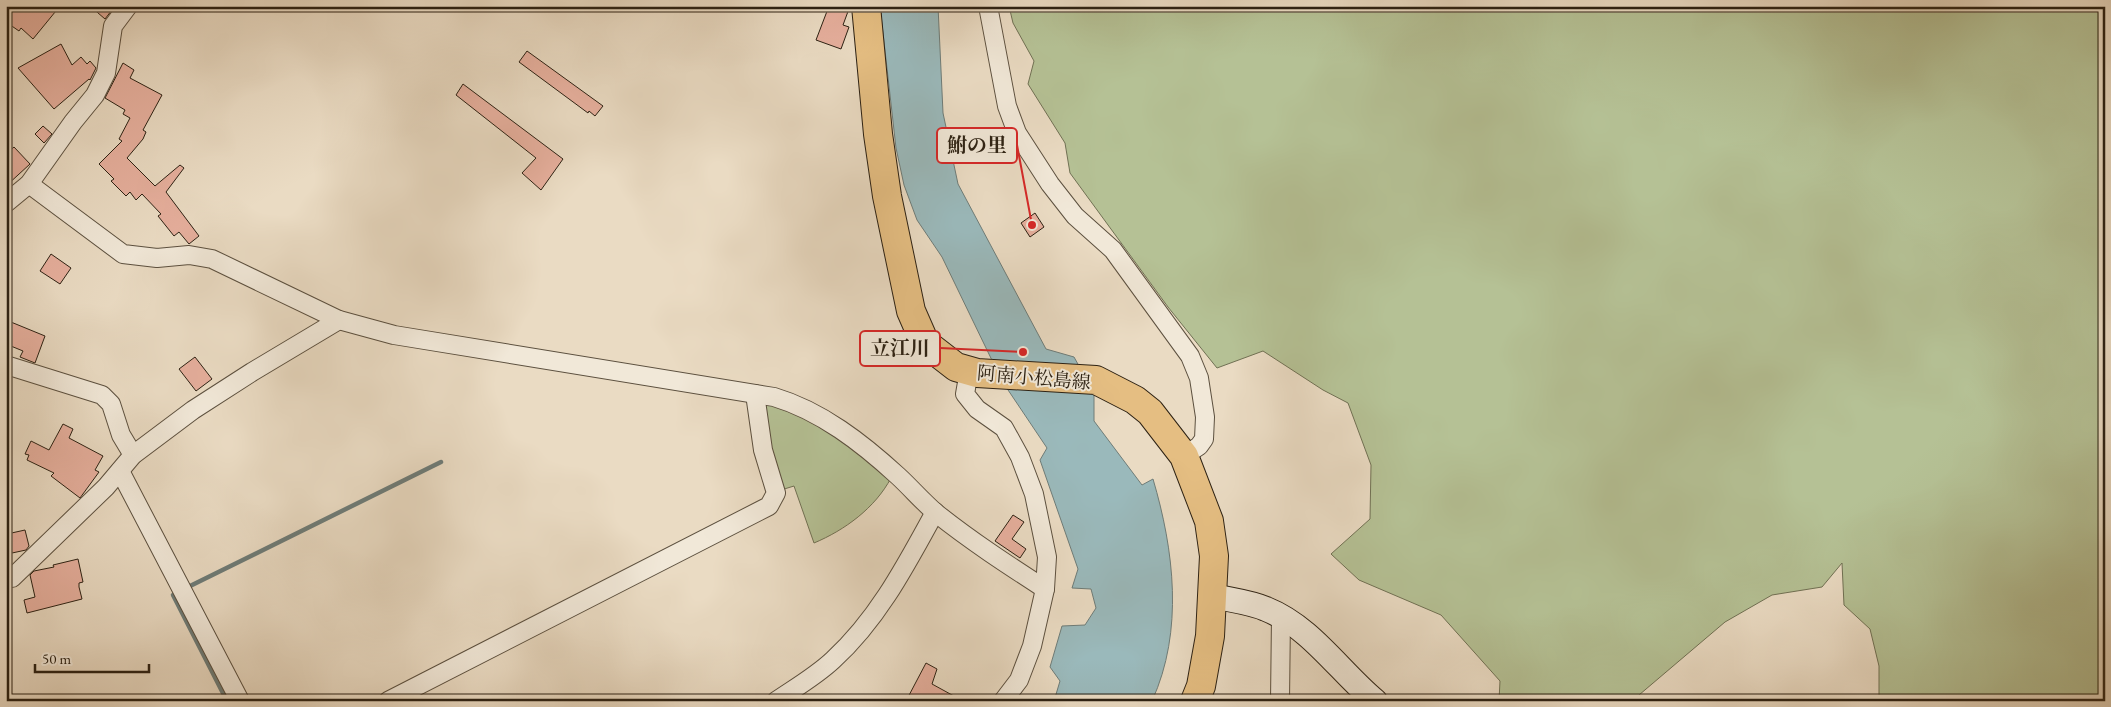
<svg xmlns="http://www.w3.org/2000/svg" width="2111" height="707" font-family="'EB Garamond','Noto Serif JP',serif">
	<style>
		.green { fill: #b5c195; stroke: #707154 }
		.water { fill: #9ab9bb; stroke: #6e7c78 }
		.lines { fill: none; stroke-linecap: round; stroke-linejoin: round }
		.stream { stroke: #6e7c78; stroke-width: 4.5 }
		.building { fill: #e6af9d; stroke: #2c2113 }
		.street-casing { stroke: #5c503f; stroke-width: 20 }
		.secondary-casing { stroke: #2c2113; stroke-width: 26 }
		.primary-casing { stroke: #2c2113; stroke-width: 30 }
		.street { stroke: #f1e8d8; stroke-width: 18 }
		.secondary { stroke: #f1e8d8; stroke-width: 24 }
		.primary { stroke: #e5be82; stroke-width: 28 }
		.labels { text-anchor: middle; stroke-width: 4; stroke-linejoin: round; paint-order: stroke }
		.street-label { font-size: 19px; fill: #2c2113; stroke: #f1e8d8 }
		.leader { fill: none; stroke: #d62828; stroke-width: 2 }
		.callout-dot { fill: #d62828; stroke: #f1e8d8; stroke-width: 2 }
		.callout { fill: #f1e8d8; stroke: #d62828; stroke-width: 2 }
		.callout-label { font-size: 20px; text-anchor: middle; font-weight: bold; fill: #2c2113 }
	</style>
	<rect width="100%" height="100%" fill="#eadbc3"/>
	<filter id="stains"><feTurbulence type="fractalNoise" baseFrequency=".004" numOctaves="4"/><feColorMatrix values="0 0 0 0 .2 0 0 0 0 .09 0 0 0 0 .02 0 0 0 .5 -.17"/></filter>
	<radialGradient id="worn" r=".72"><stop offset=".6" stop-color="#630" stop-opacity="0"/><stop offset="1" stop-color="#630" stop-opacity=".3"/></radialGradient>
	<g class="green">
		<path d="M1009,6h1096v695h-226v-35l-9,-37 -26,-24 -2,-42 -20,24 -50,8 -47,27 -86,73 -2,6h-138l1,-20 -59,-66 -82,-35 -28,-26 39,-35 1,-54 -23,-62 -25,-13 -60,-39 -46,17 -49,-61 -98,-134 -5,-30 -37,-59 6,-23 -21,-38z"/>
		<path d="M764,401l42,12 85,65c-16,30 -46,52 -77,65l-20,-57 -13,4 -12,-38z"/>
	</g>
	<path class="water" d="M880,6h58l5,107 15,71 88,165 28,8 20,36v28l48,64 11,-6c21,71 31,152 -1,222h-98l6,-20 -10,-14 12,-41 23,-1 11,-17 -5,-19 -19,-1 6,-19 -38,-109 7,-12 -45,-67 -60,-124 -25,-37 -13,-35 -8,-37z"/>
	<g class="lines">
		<g class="stream">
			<path d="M186,588l255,-126"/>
			<path d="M179,592l-6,3 54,106"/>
		</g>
	</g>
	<g class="building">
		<path d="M6,6h54l-27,33 -12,-11 -2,3 -13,-9z"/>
		<path d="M90,6h25l-10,13z"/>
		<path d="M829,6h21l-7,19 6,2 -8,22 -25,-9z"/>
		<path d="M61,44l11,21 9,-8 6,7 3,-3 6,7 -6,12 -1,-1 -35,30 -36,-41z"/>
		<path d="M527,51l76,55 -8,10 -6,-5 -1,2 -69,-51z"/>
		<path d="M123,63l11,7 -4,8 32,17 -19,35 3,2 -3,7 -16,19 28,28 25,-21 4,3 -18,24 33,44 -10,8 -10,-12 -5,4 -16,-20 3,-2 -19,-20 -6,6 -6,-8 -4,4 -15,-15 3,-2 -15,-15 23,-23 -3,-2 11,-21 -7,-4 2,-4 -20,-12z"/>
		<path d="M463,84l100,75 -22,31 -19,-17 14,-15 -80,-63z"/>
		<path d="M43,126l9,8 -8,9 -9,-9z"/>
		<path d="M14,147l16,17 -24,22v-32z"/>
		<path d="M1035,213l9,14 -14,10 -9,-14z"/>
		<path d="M51,254l20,14 -11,16 -20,-13z"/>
		<path d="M6,320l39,16 -10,27 -15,-6 3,-6 -17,-7z"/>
		<path d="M195,357l17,22 -16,12 -17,-22z"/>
		<path d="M63,424l10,5 -4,9 34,18 -8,14 4,2 -19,26 -29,-22 3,-3 -27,-13 2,-5 -4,-1 6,-13 18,9z"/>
		<path d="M1013,515l11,7 -12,17 14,10 -6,9 -25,-17z"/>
		<path d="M25,530l4,16 -3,4 -14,3 -5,-19z"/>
		<path d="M78,559l5,23 -4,1v4l3,12 -55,14 -3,-13 11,-3 -5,-22 4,-4 20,-4 -1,-2z"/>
		<path d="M926,663l11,6 -5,15 31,17h-57z"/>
	</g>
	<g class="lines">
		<g class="street-casing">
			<g id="street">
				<path d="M988,6l19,100 10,27 33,51 25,32 38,34 77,106 9,22 6,39 -1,22 -5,7 -15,10"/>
				<path d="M29,184l94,70 34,4 32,-3 23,4 127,61 55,15 380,62c47,14 88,46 124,79 13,12 25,26 38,37 35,28 72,52 109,76"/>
				<path d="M6,203l23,-19 44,-62 22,-27 11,-22 7,-47 15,-20"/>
				<path d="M6,365l96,30 9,9 10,31 12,20"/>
				<path d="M969,371l-4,23 12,15 27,19 16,29 14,37 13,63 -2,32 -13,57 -13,34 -16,21"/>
				<path d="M120,471l120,230"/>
				<path d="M6,578h6l94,-91 27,-32 60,-45 59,-38 87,-52"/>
				<path d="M388,701l381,-195 7,-13 -13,-43 -8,-56"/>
				<path d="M776,701c19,-13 40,-25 57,-41 45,-41 73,-95 102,-148"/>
				<path d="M1280,701l1,-85"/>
			</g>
		</g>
		<g class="secondary-casing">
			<path id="secondary" d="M1213,596c17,4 37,6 53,13 45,18 73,62 109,92"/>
		</g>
		<g class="primary-casing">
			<path id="primary" d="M866,6l12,128 9,62 24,115 14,32 31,24 21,6 119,7 39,20 15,12 34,44 25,65 5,35 -4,80 -9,50 -6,15"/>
		</g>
		<use href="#street" class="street"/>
		<use href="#secondary" class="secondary"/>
		<use href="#primary" class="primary"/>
	</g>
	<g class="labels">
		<g class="street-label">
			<text transform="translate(1034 377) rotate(5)" y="7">阿南小松島線</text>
		</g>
	</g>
	<path class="leader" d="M1032 225L1017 145M1023 352L940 348"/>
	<g class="callout-dot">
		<circle cx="1032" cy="225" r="5"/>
		<circle cx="1023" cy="352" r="5"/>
	</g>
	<g class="callout">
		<rect x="937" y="128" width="80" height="35" rx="5"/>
		<rect x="860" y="331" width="80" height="35" rx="5"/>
	</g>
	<g class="callout-label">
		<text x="977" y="152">鮒の里</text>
		<text x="900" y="355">立江川</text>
	</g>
	<rect width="2111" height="707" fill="none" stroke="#eadbc3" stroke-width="25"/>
	<rect x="8" y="8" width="2096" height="692" fill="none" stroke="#2c2113" stroke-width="2.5"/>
	<rect x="12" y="12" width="2086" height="682" fill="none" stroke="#2c2113"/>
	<path d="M35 664v8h114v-8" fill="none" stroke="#2c2113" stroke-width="2.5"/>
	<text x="42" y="664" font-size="15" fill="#2c2113" stroke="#f1e8d8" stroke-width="4" paint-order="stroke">50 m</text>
	<rect width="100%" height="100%" filter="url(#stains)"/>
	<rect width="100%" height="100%" fill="url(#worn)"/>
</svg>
